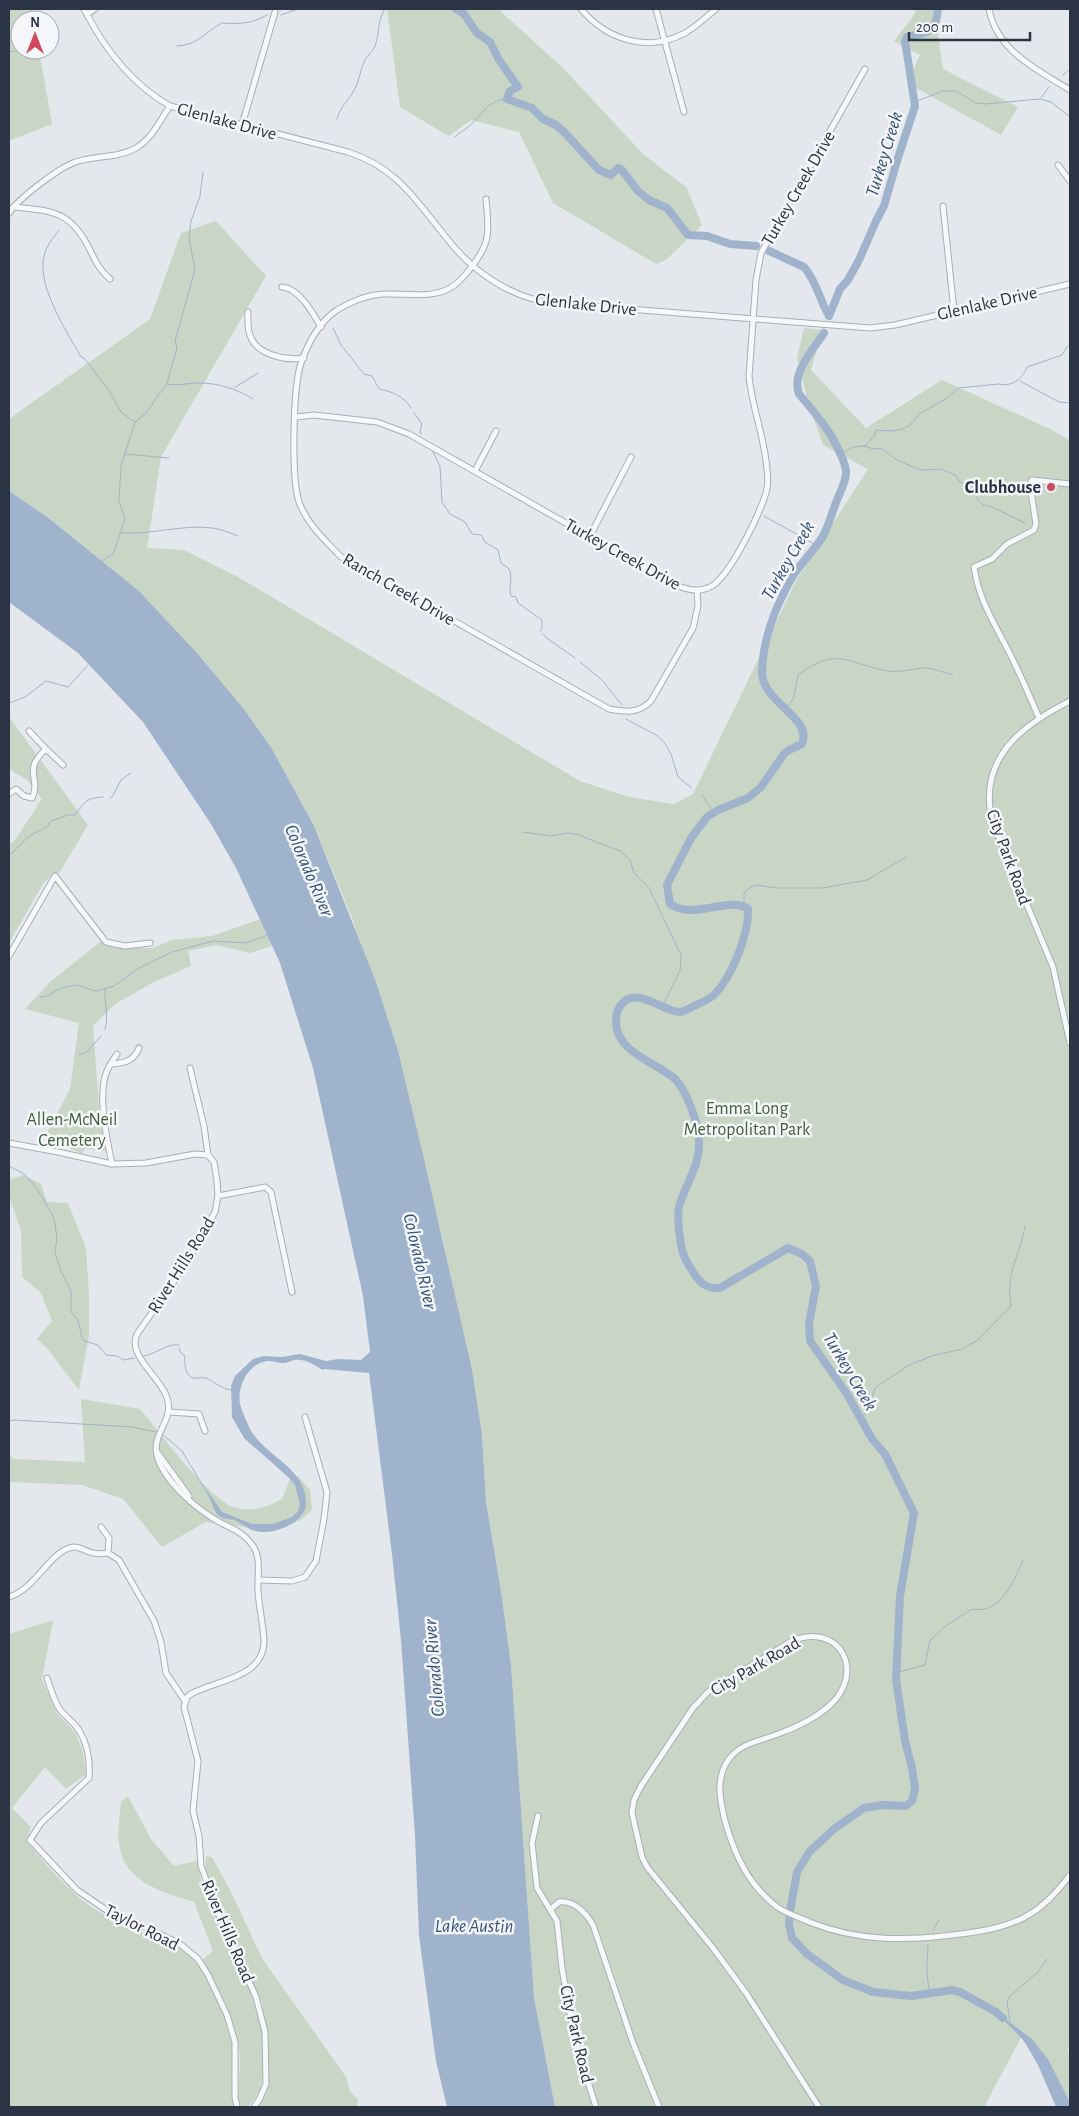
<svg xmlns="http://www.w3.org/2000/svg" width="1079" height="2116" font-family="'Alegreya Sans',sans-serif">
	<style>
		.green { fill: #c9d6c5 }
		.water { fill: #9fb4cc }
		.lines { fill: none; stroke-linecap: round; stroke-linejoin: round }
		.stream { stroke: #9fb4cc; stroke-width: 1 }
		.river { stroke: #9fb4cc; stroke-width: 8 }
		.minor-casing { stroke: #a9aeb7; stroke-width: 7 }
		.minor { stroke: #f7f8fa; stroke-width: 5 }
		.poi-dot { fill: #d1495b; stroke: #f4f6f9; stroke-width: 2 }
		.labels { text-anchor: middle; stroke-width: 5; stroke-linejoin: round; paint-order: stroke }
		.street-label { font-size: 18px; fill: #2b3445; stroke: #f4f6f9 }
		.poi-label { font-size: 18px; font-weight: bold; fill: #2b3445; stroke: #f4f6f9; text-anchor: end }
		.park-label { font-size: 18px; fill: #3f6138; stroke: #f4f6f9 }
		.water-label { font-size: 19px; font-style: italic; fill: #34527a; stroke: #f4f6f9 }
	</style>
	<rect width="100%" height="100%" fill="#e4e7ec"/>
	<g class="green">
		<path d="M9,9h23l2,11h-14v30h19l13,74 -43,17z"/>
		<path d="M387,9h111l65,59 81,87 42,32 16,38 -36,35 -10,4 -103,-61 -34,-71 -48,-12 -22,16 -49,-29z"/>
		<path d="M916,9h25l-3,27 5,33 75,38 -17,28 -94,-52 13,-28 -26,-14 20,-26z"/>
		<path d="M216,221l50,55 -105,181 -14,91 37,2 54,27 342,204 49,16 45,7 19,-10 104,-215 71,-110 -45,-24 -13,-36 -13,-51 7,-30 19,2 -12,40 55,58 76,-48 106,48 22,12v1608h-2l2,15v39l-22,-43 -24,-27 -40,75h-429l-21,-110 -23,-332 -10,-74 -15,-89 -4,-67 -40,-200 -89,-315 -39,-94 -42,-77 -28,-40 -47,-56 -58,-62 -93,-75 -37,-25v-72l141,-100 31,-86z"/>
		<path d="M9,717l79,108 -30,50 -6,-1 -9,10 -34,59v-98l6,-5 27,-41 -15,-19 -18,-11z"/>
		<path d="M260,919l12,27 -22,7 -34,-8 -28,6 3,15 -37,16 -39,22 -22,22 7,96 6,29 -21,-2 -3,5 -37,-17 25,-48 9,-66 -54,-14 25,-27 50,-40 15,6h38l19,-8 40,-4z"/>
		<path d="M23,1175l18,9 6,18 21,1 18,45 3,46v41l-10,55 -33,-43 -9,-8 15,-18 -11,-28 -19,-16 -1,-47 -12,-34v-16z"/>
		<path d="M81,1399l59,10c19,22 71,94 97,99 17,4 31,-1 45,-9l7,-18 9,-5 12,14 2,20 -11,10 -17,7 -26,2 -52,-7 -44,25 -39,-48 -41,-14 -73,-3v-26l6,3 70,3z"/>
		<path d="M53,1620l-11,59 15,35 18,18 8,19 3,23 -20,15 -21,-22 -33,41 19,19 -5,14c19,22 40,48 64,65 23,16 50,24 75,36 6,2 13,5 18,8 23,17 44,65 50,93 3,17 0,45 0,64h-224v-473z"/>
		<path d="M128,1796l23,43 23,27 23,-5 4,19c21,49 98,182 46,227h-6l-2,-5c-2,-14 1,-28 1,-42 -2,-39 -19,-67 -38,-100l11,-9 -19,-49c-31,-10 -70,-19 -75,-58 -2,-13 1,-29 2,-43z"/>
		<path d="M206,1856l6,1 18,33 32,68 84,119 4,15 8,7 -1,8h-100l9,-13 3,-16 -2,-41 -5,-34 -41,-91 -16,-41z"/>
	</g>
	<g class="water">
		<path d="M9,491l37,25 93,75 58,62 47,56 28,40 42,77 62,156 22,69 26,108 48,211 10,65 4,67 15,89 10,74 23,332 21,110h-108l-11,-46 -17,-125 -4,-100 -14,-196 -9,-86 -23,-181 -45,-4 -1,1c-8,-5 -19,-12 -29,-10 -4,1 -6,3 -11,3 -5,0 -10,-2 -15,-2 -20,2 -31,25 -28,43 2,8 7,18 10,25 15,28 56,38 56,74 0,19 -29,30 -44,29 -11,0 -19,-8 -28,-12 -5,-1 -11,-1 -15,-4 -6,-5 -9,-20 -13,-27l16,23 30,12h21l19,-7 6,-6 2,-7 -5,-19 -7,-8 -44,-39 -12,-21 -1,-31 4,-10 18,-17 11,-3 18,1 18,-3 26,7 12,-2 23,1 9,-8 -7,-56 -50,-228 -33,-105 -44,-95 -25,-44 -68,-102 -65,-69 -69,-51z"/>
		<path d="M996,2012l36,27 16,20 22,43v5h-14l-18,-42 -14,-24z"/>
	</g>
	<g class="lines">
		<g class="stream">
			<path d="M281,15l14,-5"/>
			<path d="M177,46c20,0 29,-15 45,-23 17,1 30,1 45,-8"/>
			<path d="M9,52l12,-2"/>
			<path d="M1063,75l7,-6"/>
			<path d="M1041,98l8,-11"/>
			<path d="M915,102l28,-11h13l20,12 9,1 55,-5 11,3 19,15"/>
			<path d="M337,119c3,-12 11,-18 16,-27 6,-9 7,-21 11,-30 2,-6 9,-10 11,-16 5,-13 2,-26 10,-37"/>
			<path d="M455,137c4,-5 8,-5 12,-9 16,-13 18,-27 40,-29"/>
			<path d="M59,230c-5,7 -12,15 -14,23 -11,29 22,79 36,104l3,1 24,31 13,23 14,10"/>
			<path d="M333,328l8,17 23,29 8,2 7,13c12,2 26,8 32,19"/>
			<path d="M1020,381l39,21 11,1"/>
			<path d="M167,384c11,2 21,-1 32,-1 20,0 37,6 54,16"/>
			<path d="M234,388l24,-15"/>
			<path d="M414,413l8,11 -2,7 1,3"/>
			<path d="M863,446l11,3 7,-1 16,12 23,10 21,-1 14,6 5,7 14,5 2,10 7,8 9,2 33,16"/>
			<path d="M433,452l7,14 2,36 8,12 15,8 7,12 9,1 4,7 13,8 3,13c2,2 5,3 7,5 6,6 0,21 3,28l5,1 2,6 24,17v8l-2,3"/>
			<path d="M125,454l44,4"/>
			<path d="M842,458c4,-12 12,-11 23,-12l10,-11 1,-5 16,1 11,-2 7,-4 9,-11 28,-16 11,-10 41,-4c14,3 23,-5 28,-17l35,-12 5,-8 3,-3"/>
			<path d="M764,516l52,29"/>
			<path d="M121,533c30,2 63,-9 91,-5 9,1 18,5 26,8"/>
			<path d="M102,561l11,-7 12,-35 -6,-19 2,-34 14,-44 11,-9 21,-30 10,-35 -2,-7 20,-71 -6,-32 2,-17 9,-25 3,-24"/>
			<path d="M543,634l5,5 27,19"/>
			<path d="M580,662l22,18 20,25"/>
			<path d="M9,703l16,-6 21,-16 22,6 20,-22"/>
			<path d="M786,710l8,-13 4,-22c40,-30 49,-11 90,-4 13,2 26,-3 39,-3 8,1 18,5 26,7"/>
			<path d="M626,719l30,16 8,7 7,12 7,23 14,11"/>
			<path d="M702,795l12,17"/>
			<path d="M110,798l2,-1 9,-17 10,-7"/>
			<path d="M523,832l28,4 16,-3 9,1 44,17 10,9 4,13 15,15 32,67 -1,16 -17,34"/>
			<path d="M9,856l20,-20 18,-9 4,-6 17,-6h7c9,-12 10,-17 28,-18"/>
			<path d="M744,906v-13l7,-6 7,-2 18,3h47l44,-8 39,-23"/>
			<path d="M40,997l7,-1 14,-8 16,-3 19,6 18,-5 25,-18 33,-16 41,-11 32,2 23,-8"/>
			<path d="M105,1029c4,-14 -1,-26 0,-40"/>
			<path d="M79,1055l8,-3 14,-16"/>
			<path d="M9,1166l15,8 12,13 16,27 3,10 2,14 -2,14 6,19 10,20v21l7,8 4,18 2,3 14,4 8,10 11,1 6,4 12,-2"/>
			<path d="M179,1348l1,4 5,4c-1,8 0,19 8,22 4,1 8,-1 13,0 10,4 14,11 26,12"/>
			<path d="M143,1356c11,-1 27,-14 36,-11"/>
			<path d="M861,1419l7,-10 7,-21 34,-23 23,-9 30,-7 16,-9 33,-34c-6,-35 9,-48 14,-80"/>
			<path d="M9,1421l5,-1 118,7 24,5"/>
			<path d="M161,1433l21,18 30,50"/>
			<path d="M896,1673l29,-8 5,-25 17,-15 25,-16c28,6 42,-28 51,-49"/>
			<path d="M933,1930l6,-10"/>
			<path d="M928,1945c-1,16 -2,33 2,48"/>
			<path d="M1010,2022l-3,-21 3,-5 28,-24 9,-13"/>
		</g>
		<g class="river">
			<path d="M456,9l8,5 13,19 13,9 9,18 19,27 -8,4 -3,8 25,9 11,11 13,6 10,9 33,36 12,5 7,-7 3,1 17,22 11,9 18,8 21,27 19,1 23,8 26,2"/>
			<path d="M767,250l37,17c12,13 16,34 25,49"/>
			<path d="M829,316l11,-27 8,-9 11,-20 17,-39 8,-15 13,-45 18,-55 -10,-65 2,-4c22,-5 29,-4 31,-28"/>
			<path d="M824,333c-11,17 -33,40 -25,61 18,21 34,40 44,66 1,3 3,8 3,11 1,9 -6,21 -9,29 -5,12 -8,25 -14,36 -8,14 -21,25 -30,40 -17,29 -30,62 -31,96 0,31 51,45 40,72l-13,6 -5,4 -23,33 -13,11 -30,12 -11,7 -16,21 -24,47 3,19c24,17 59,-9 78,5 1,25 -16,68 -34,86 -6,5 -13,8 -20,11 -4,2 -9,5 -14,6 -17,1 -49,-33 -63,0 -1,3 -1,7 -1,11 1,25 29,36 48,48 3,3 9,5 12,9 11,12 22,43 23,59 2,24 -12,43 -19,64 -4,10 0,43 4,53 2,5 6,11 9,16 7,11 13,17 27,16l68,-40 14,6 8,7 6,25 -7,38 1,17 37,53 25,45 13,15 29,59 -14,83 -4,83 9,62 7,27 3,21 -3,12 -6,5 -23,-1 -19,3 -30,21 -24,22 -13,21 -7,39 -1,13 3,14 15,16 36,26 30,12 38,4 41,-6 8,2 36,20 7,6"/>
		</g>
		<g class="minor-casing">
			<g id="minor">
				<path d="M84,9c20,39 47,75 86,97l178,46c54,17 72,56 107,96 24,28 61,51 98,55l317,25 25,-3 175,-41"/>
				<path d="M581,9c26,31 67,44 104,24 12,-7 21,-16 31,-24"/>
				<path d="M656,9l28,103"/>
				<path d="M989,9c8,42 47,60 81,81"/>
				<path d="M87,14l8,-5"/>
				<path d="M242,125l33,-113"/>
				<path d="M1058,165l12,16"/>
				<path d="M486,199c1,12 3,26 1,38 -2,15 -24,44 -37,51 -19,11 -46,5 -67,6 -16,1 -33,8 -46,16 -18,12 -29,33 -36,53 -8,24 -10,114 -2,139 8,22 25,37 41,54l269,153c17,3 29,5 42,-8l42,-73 5,-22 -1,-15"/>
				<path d="M943,206l11,105"/>
				<path d="M13,207c38,4 57,3 76,41 6,12 10,22 21,31"/>
				<path d="M9,213c9,-14 47,-43 64,-50 20,-8 44,-4 63,-15 16,-9 24,-28 34,-42"/>
				<path d="M282,287c17,1 31,26 39,40"/>
				<path d="M248,312c0,7 -1,16 2,23 6,20 36,26 54,23"/>
				<path d="M296,417l18,-2 63,7 32,12 266,151c13,5 24,8 37,1 19,-12 47,-71 54,-93 2,-7 2,-16 1,-23 -2,-32 -15,-62 -18,-94l7,-96 5,-27 104,-184"/>
				<path d="M475,471l21,-40"/>
				<path d="M590,536l41,-79"/>
				<path d="M1070,701c-50,25 -92,58 -78,120l61,146 17,76"/>
				<path d="M1039,718c-9,-21 -19,-44 -29,-64 -15,-30 -31,-53 -36,-87l18,-8 15,-15 27,-14 2,-6 -6,-39 2,-5 38,4"/>
				<path d="M29,731l17,18"/>
				<path d="M9,794l7,-5 8,7 8,2c10,-21 -11,-26 14,-49l17,16"/>
				<path d="M9,956l46,-80 51,66 19,4 25,-3"/>
				<path d="M111,1064c13,-1 22,-2 28,-16"/>
				<path d="M190,1068l14,58 4,29 6,7 3,19 1,15 -3,16 -29,52 -49,70c-10,20 21,42 29,61 12,28 -22,39 -5,71 12,23 37,44 60,57 10,5 21,9 28,18 14,14 8,32 9,50 1,16 5,33 6,49 1,38 -48,40 -73,54l-4,3 -3,10 14,54 -5,50 6,25 2,30 18,49 37,82 9,35 1,52 -6,14 -6,9"/>
				<path d="M9,1143l49,9 54,12 34,-1 49,-9 13,1"/>
				<path d="M112,1164c-5,-24 -15,-70 -5,-93 2,-6 7,-12 10,-17"/>
				<path d="M218,1196l47,-9 6,5 21,100"/>
				<path d="M169,1412l30,2 6,17"/>
				<path d="M157,1452l32,44"/>
				<path d="M101,1527l8,11 -1,15 11,7 35,61 7,21 5,31 19,28"/>
				<path d="M258,1580l34,1 13,-4 11,-16 8,-42 3,-27 -22,-75"/>
				<path d="M9,1597c27,-8 42,-48 65,-50 7,0 12,5 19,6 5,1 10,1 15,0"/>
				<path d="M47,1678c4,11 7,24 14,33 6,7 15,13 19,21 8,13 10,31 9,46l-48,45 -11,17 47,50 38,26 13,3 52,25 18,15 10,16 19,40 8,27v55l2,10"/>
				<path d="M538,1816l-6,27 5,45 20,33 5,47 13,73 21,66"/>
				<path d="M551,1909l8,-7c15,-2 27,11 34,23l40,118 26,64"/>
				<path d="M819,2107l-73,-114 -33,-45 -66,-81 -5,-10 -10,-44 2,-13 7,-14 52,-78 15,-16 84,-51c49,-20 75,33 36,66 -14,12 -33,21 -50,27 -18,7 -37,9 -49,25 -14,19 -9,41 -4,62 10,35 23,63 52,86 11,7 23,11 35,16 46,18 92,18 141,12 24,-3 48,-6 70,-17 20,-10 34,-26 47,-43"/>
			</g>
		</g>
		<use href="#minor" class="minor"/>
	</g>
	<circle class="poi-dot" cx="1051" cy="487" r="5"/>
	<g class="labels">
		<g class="street-label">
			<text transform="translate(227 121) rotate(15)" y="6">Glenlake Drive</text>
			<text transform="translate(798 188) rotate(-60)" y="6">Turkey Creek Drive</text>
			<text transform="translate(987 303) rotate(-13)" y="6">Glenlake Drive</text>
			<text transform="translate(586 304) rotate(6)" y="6">Glenlake Drive</text>
			<text transform="translate(623 554) rotate(29)" y="6">Turkey Creek Drive</text>
			<text transform="translate(399 589) rotate(30)" y="6">Ranch Creek Drive</text>
			<text transform="translate(1009 857) rotate(70)" y="6">City Park Road</text>
			<text transform="translate(181 1265) rotate(-58)" y="6">River Hills Road</text>
			<text transform="translate(755 1666) rotate(-30)" y="6">City Park Road</text>
			<text transform="translate(142 1927) rotate(27)" y="6">Taylor Road</text>
			<text transform="translate(228 1931) rotate(67)" y="6">River Hills Road</text>
			<text transform="translate(577 2034) rotate(77)" y="6">City Park Road</text>
		</g>
		<g class="poi-label">
			<text x="1041" y="493">Clubhouse</text>
		</g>
		<g class="park-label">
			<text x="747" y="1114">Emma Long<tspan x="747" dy="21">Metropolitan Park</tspan></text>
			<text x="72" y="1125">Allen-McNeil<tspan x="72" dy="21">Cemetery</tspan></text>
		</g>
		<g class="water-label">
			<text transform="translate(883 154) rotate(-73)" y="7">Turkey Creek</text>
			<text transform="translate(787 560) rotate(-60)" y="7">Turkey Creek</text>
			<text transform="translate(310 870) rotate(67)" y="7">Colorado River</text>
			<text transform="translate(421 1261) rotate(77)" y="7">Colorado River</text>
			<text transform="translate(851 1371) rotate(59)" y="7">Turkey Creek</text>
			<text transform="translate(433 1668) rotate(-95)" y="7">Colorado River</text>
			<text x="474" y="1932">Lake Austin</text>
		</g>
	</g>
	<rect width="1079" height="2116" fill="none" stroke="#2b3445" stroke-width="20"/>
	<g transform="translate(35 35)"><circle r="24" fill="#f4f6f9" stroke="#a4a8b1"/>
	<path d="M0-4L9 19L0 12L-9 19Z" fill="#d1495b"/>
	<text y="-8" font-size="14" font-weight="bold" text-anchor="middle" fill="#2b3445">N</text>
	</g>
	<path d="M909 32v8h121v-8" fill="none" stroke="#2b3445" stroke-width="2.5"/>
	<text x="916" y="32" font-size="15" fill="#2b3445" stroke="#f4f6f9" stroke-width="4" paint-order="stroke">200 m</text>
</svg>
